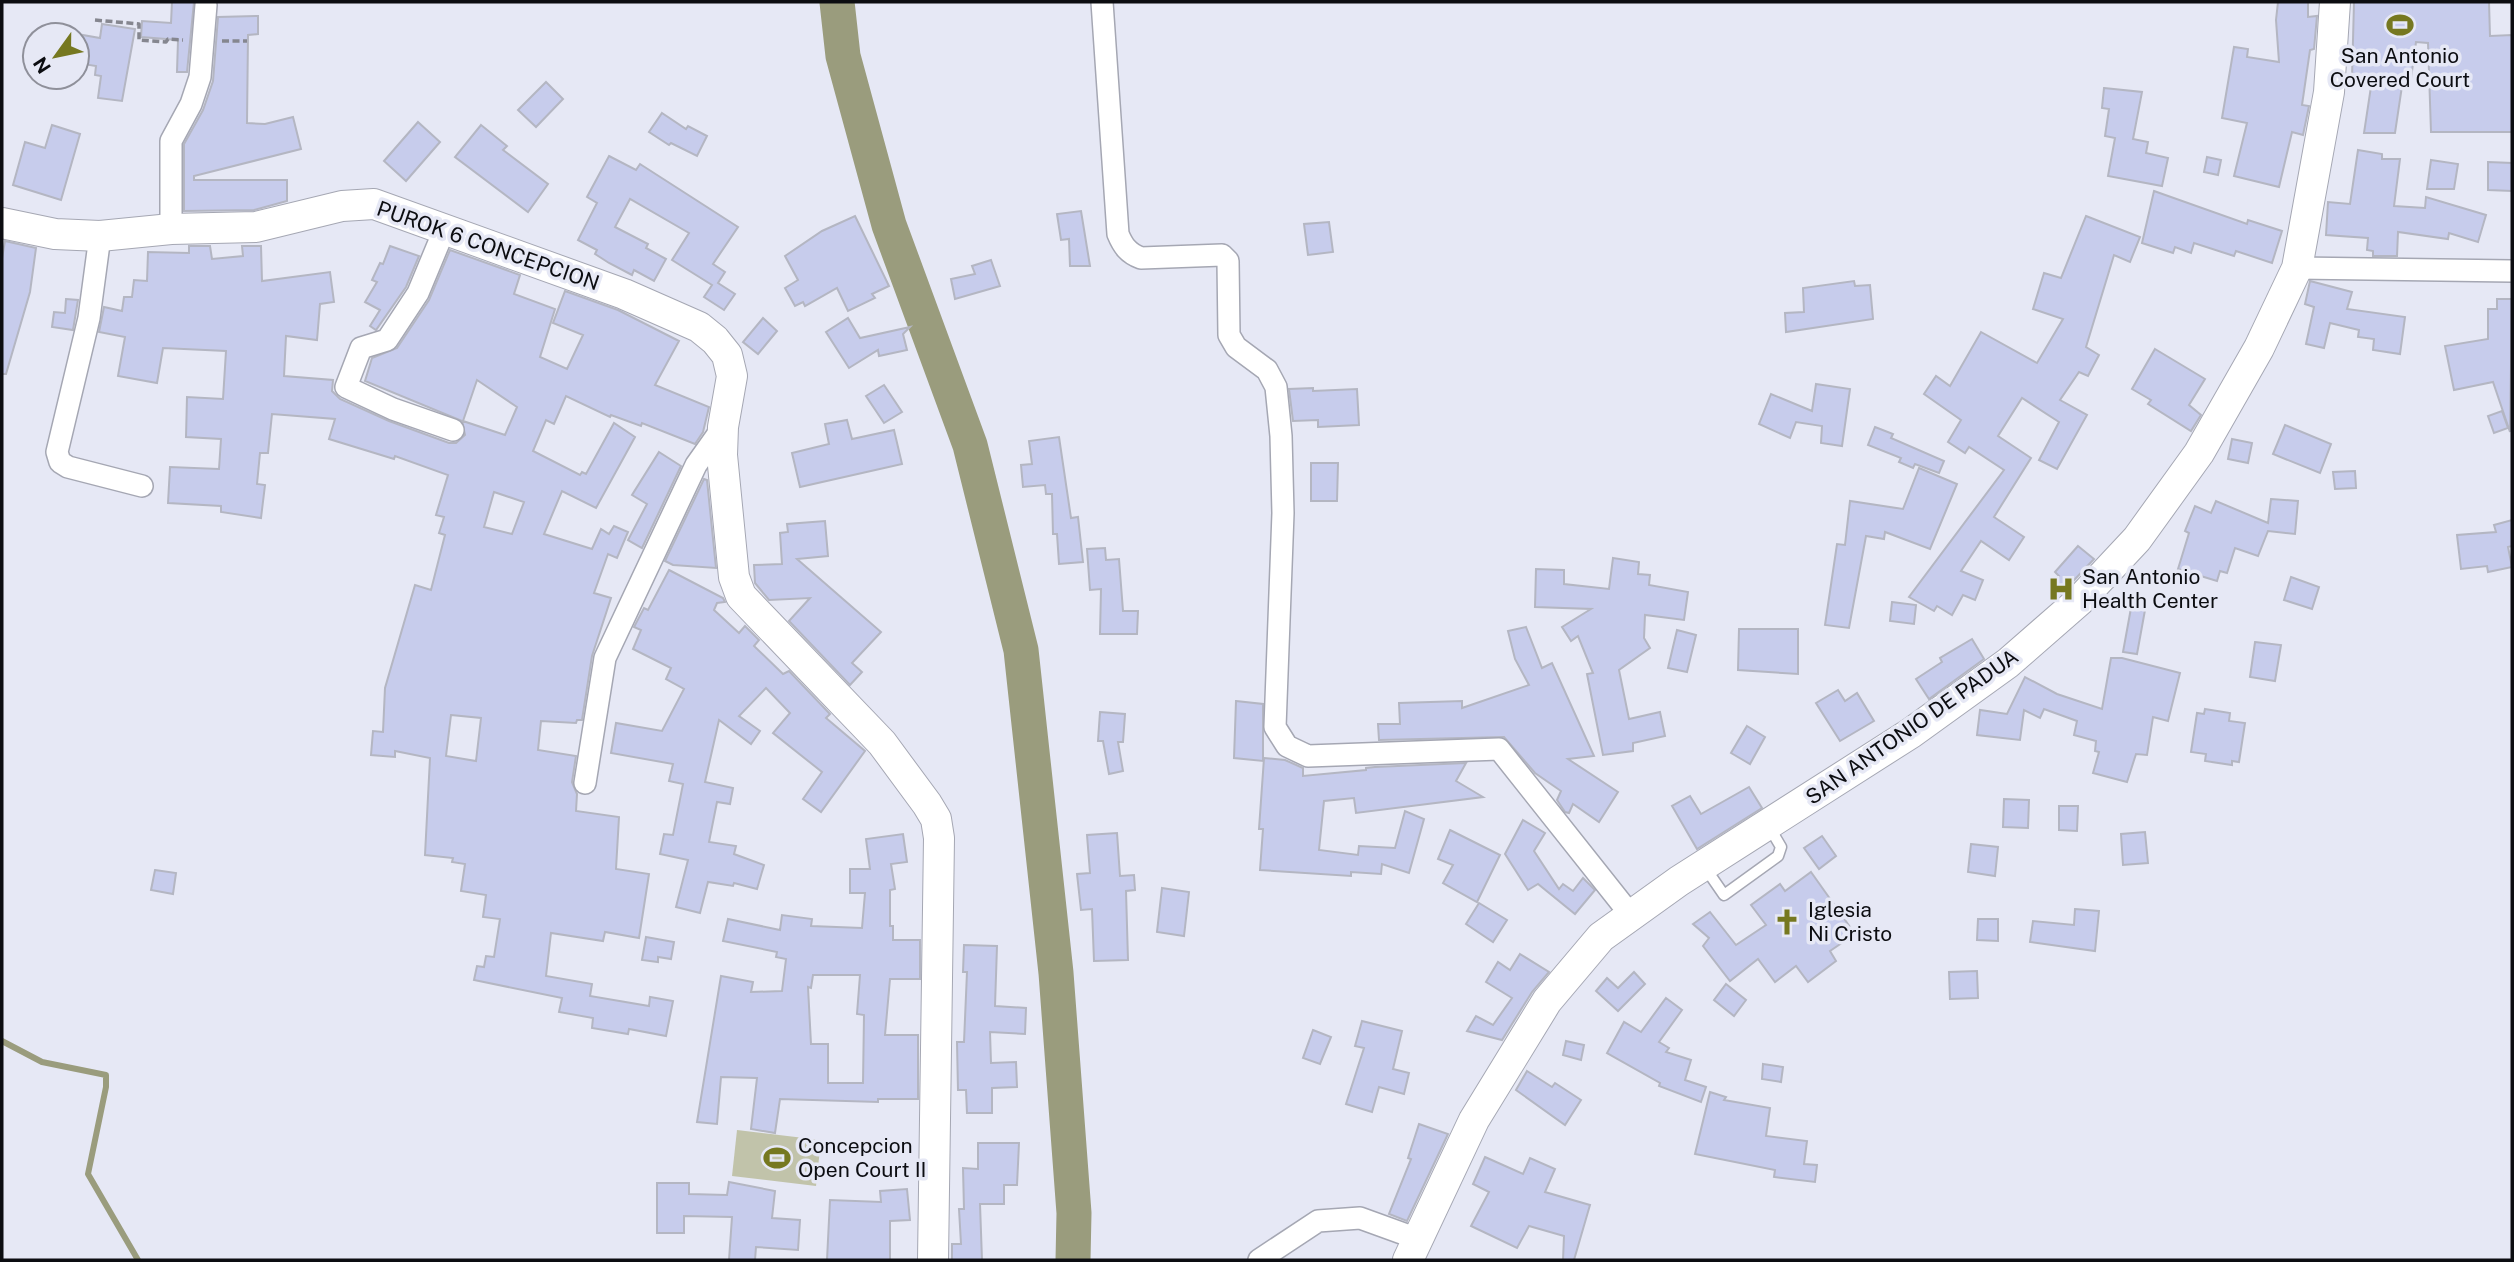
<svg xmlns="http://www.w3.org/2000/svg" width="2514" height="1262" font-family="'Public Sans',sans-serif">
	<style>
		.green { fill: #c1c3aa }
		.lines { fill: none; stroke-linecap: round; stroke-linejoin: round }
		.stream { stroke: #9a9c7d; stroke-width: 6 }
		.river { stroke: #9a9c7d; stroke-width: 35 }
		.building { fill: #c7ccec; stroke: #b4b6c2; stroke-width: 2; fill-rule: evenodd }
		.lane-casing { stroke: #a5a7b3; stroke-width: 13 }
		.street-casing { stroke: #a5a7b3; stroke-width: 24 }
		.secondary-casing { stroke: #a5a7b3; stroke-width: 32 }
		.path { stroke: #85868f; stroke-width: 3.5; stroke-dasharray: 7 3.5; stroke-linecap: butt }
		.lane { stroke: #fff; stroke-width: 10 }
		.street { stroke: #fff; stroke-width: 21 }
		.secondary { stroke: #fff; stroke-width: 30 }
		.labels { text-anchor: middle; stroke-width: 7; stroke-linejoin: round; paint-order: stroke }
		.poi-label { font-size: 21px; fill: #0c0d11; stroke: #e6e8f5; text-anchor: start }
		.street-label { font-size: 21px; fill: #0c0d11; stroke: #e6e8f5 }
	</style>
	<rect width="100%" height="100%" fill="#e6e8f5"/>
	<path class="green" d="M737,1130l84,10 -5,46 -84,-10z"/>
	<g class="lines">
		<path class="stream" d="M2,1041l40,21 64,13v12l-18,87 50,86"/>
		<path class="river" d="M837,2l6,54 46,169 81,220 51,205 35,323 18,240 -1,47"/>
	</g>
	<g class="building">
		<path d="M172,2h22l-7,70h-10l1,-32 -37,-3 1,-16 29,2z"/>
		<path d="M2278,2h30v15l9,-1 -3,33 -4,1 -8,55 7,1 -6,29 -11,-3 -13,55 -45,-11 13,-53 -25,-5 12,-71 14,2 -1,8 32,5 -3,-42z"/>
		<path d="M2354,2h135l1,34 22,-1v97h-81l-3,-89 -12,-1 -6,44h-8l-7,47h-31l8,-53 -20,-2z"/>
		<path d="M258,16v18l-10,1 -1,88 18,1 28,-7 8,32 -107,27v4h93v21l-33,9 -70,1v-67l19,-34 10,-29 5,-64z"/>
		<path d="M102,24l33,5 -13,72 -24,-3 3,-22 -6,-1 1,-9 -19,-3v-29l23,4z"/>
		<path d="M546,82l17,17 -27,28 -18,-17z"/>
		<path d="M2104,88l38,4 -9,47 15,3 -2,11 22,5 -6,28 -54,-10 7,-38 -10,-2 4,-27 -7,-1z"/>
		<path d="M662,113l24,16 2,-3 19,10 -10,20 -26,-13 -2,2 -20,-13z"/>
		<path d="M418,122l22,20 -34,39 -22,-20z"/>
		<path d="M52,125l28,9 -19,66 -48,-15 12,-43 20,6z"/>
		<path d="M481,125l26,21 -4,4 45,34 -20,28 -73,-55z"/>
		<path d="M2358,150l24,4v5h18l-6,47 31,2 1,-11 60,18 -8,27 -29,-9 -1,6 -50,-7 -1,24h-24v-5l-6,-1 1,-12 -42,-3 2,-33 22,2z"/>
		<path d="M609,156l27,14 4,-6 98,63 -25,37 12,8 -7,11 17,11 -11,16 -20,-13 8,-12 -40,-25 17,-27 -59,-34 -15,28 33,17 -2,4 20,11 -12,22 -20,-11 -2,5 -23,-12 -14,-9 2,-4 -19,-10 19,-37 -10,-6z"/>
		<path d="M2207,157l14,3 -3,15 -14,-3z"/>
		<path d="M2431,160l27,4 -4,25h-27z"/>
		<path d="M2488,162l24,1v28l-24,-1z"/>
		<path d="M2154,191l93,33 1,-4 34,11 -10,32 -36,-12 -2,5 -40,-13 -3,10 -16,-6 -2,6 -31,-10z"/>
		<path d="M1081,211l9,55h-20l-1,-27 -8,1 -4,-26z"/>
		<path d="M855,216l34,70 -17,8 3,4 -27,13 -11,-23 -32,18 -2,-4 -8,4 -10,-18 13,-8 -13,-24 37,-25z"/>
		<path d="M2086,216l54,21 -10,25 -16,-7 -28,92 13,8 -11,21 -9,-4 -19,28 27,15 -30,54 -18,-9 20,-38 -37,-24 -24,38 33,22 -37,59 30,20 -15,23 -28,-19 -20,30 22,9 -8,20 -12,-5 -11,20 -15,-9 -3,5 -25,-14 95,-127 -35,-23 -4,6 -17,-11 13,-22 -37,-26 12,-18 14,10 31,-54 56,31 26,-44 -30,-10 11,-36 17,5z"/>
		<path d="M1329,222l4,30 -25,3 -4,-31z"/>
		<path d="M5,241l31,7 -6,44 -24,82h-4v-116z"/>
		<path d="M189,246h21l2,13 31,-3 -1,-10h19l1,35 68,-9 4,30 -14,2 -3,36 -31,-4 -2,40 49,4 -1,11 8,8 49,22 60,22h7l9,-8 -3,-14 -97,-40 7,-23 25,-10 32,-48 21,-50 70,25 -6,19 41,15 -15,48 27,12 16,-34 -30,-12 12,-32 53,19 61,31 -24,44 54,22 -6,25 -8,12 -53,-21 -1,3 -30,-11 -1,2 -44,-21 -12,28 -8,-4 -13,31 47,24 2,-3 4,2 28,-51 21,14 -39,71 -34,-17 -18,43 48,15 9,-20 8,5 5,-8 14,6 -11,26 -9,-4 -14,39 17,5 -19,58 -10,64h-5l-1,3 -35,-2 -3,29 38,6 -4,26 5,12 -1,17 43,6 -3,52 33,5 -10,64 -34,-6 -2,9 -52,-8 -5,43 46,8 -2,12 59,10 1,-9 23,4 -7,35 -37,-7 -1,5 -36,-6 1,-10 -34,-6 3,-14 -88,-18 3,-14 7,1 2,-11 8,1 6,-38 -17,-2 3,-22 -25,-4 4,-27 -13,-2 1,-4 -28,-3 5,-97 -35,-7v6l-24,-2 2,-24 10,1 2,-44 30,-103 16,5 14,-55 -6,-2 5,-16 -8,-2 12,-40 -53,-19 -1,3 -65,-20 6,-20 -63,-5 -4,39h-8l-3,31 8,1 -4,33 -40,-6v-6l-53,-3 2,-36 49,2 2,-30 -35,-2 1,-40 36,2 3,-48 -63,-3 -6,35 -39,-7 7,-39 -26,-5 5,-25 18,4 2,-14h8l2,-17 13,1 1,-29 41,1zM477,380l40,27 -12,28 -42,-14zM494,492l30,10 -12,32 -28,-7zM451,715l30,3 -5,43 -30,-5z"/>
		<path d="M390,246l29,10 -13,31 -30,43 -6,-4 10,-16 -15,-8 12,-20 -5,-2 8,-17 3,1z"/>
		<path d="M991,260l9,26 -45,13 -4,-20 24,-5 -3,-8z"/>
		<path d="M1854,281l1,5 15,-1 3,34 -87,13 -1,-19 19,-1 -1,-24z"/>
		<path d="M2310,281l42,11 -5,17 58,8 -5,37 -27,-4 1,-11 -16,-2 1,-7 -29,-7 -6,25 -18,-4 8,-37 -9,-3z"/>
		<path d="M66,299l12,1 -5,30 -21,-3 2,-15 11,1z"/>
		<path d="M2497,299h15l-2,133 -17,-50 -39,8 -9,-44 43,-7v-30h9z"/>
		<path d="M763,318l14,13 -19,23 -15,-12z"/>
		<path d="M848,318l12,20 50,-11 -7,7 4,16 -28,6 -1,-6 -29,18 -23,-36z"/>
		<path d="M2155,349l50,30 -16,26 12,10 -10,16 -43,-27 3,-4 -19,-11z"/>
		<path d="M1816,384l34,5 -8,57 -21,-3 1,-17 -26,-4 -6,16 -31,-14 12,-30 41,17z"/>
		<path d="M884,385l18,27 -18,11 -18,-27z"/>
		<path d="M1313,388v3l44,-2 2,36 -41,2v-7l-25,1 -4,-32z"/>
		<path d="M2502,411l6,17 -14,5 -6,-17z"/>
		<path d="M847,420l5,19 42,-9 8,34 -102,23 -8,-34 37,-9 -4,-20z"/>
		<path d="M2285,425l46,19 -11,29 -47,-19z"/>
		<path d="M1875,427l18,7 -2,4 53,23 -5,12 -24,-9 -2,4 -14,-6 2,-4 -33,-13z"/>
		<path d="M1059,437l12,81 7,-1 5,45 -24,2 -2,-30h-4l-1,-40h-6l-1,-9 -22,2 -2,-22 11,-1 -3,-23z"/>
		<path d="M2232,439l20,4 -4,20 -20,-4z"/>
		<path d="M659,452l22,14 -39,82 -14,-8 19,-36 -15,-9z"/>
		<path d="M1311,463h27l-1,38h-26z"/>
		<path d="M1919,468l38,16 -27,65 -45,-17 -1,7 -18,-3 -17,92 -24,-3 12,-81 8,1 5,-44 53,8z"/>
		<path d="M2355,471l1,17 -21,1 -2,-17z"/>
		<path d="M704,479l3,1 9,88 -43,-3 -8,-4z"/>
		<path d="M2271,499l27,2 -3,33 -27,-3 -10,25 -23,-8 -8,25 -7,-2 -3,10 -39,-12 11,-36 -4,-2 10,-25 16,7 5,-12 52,22z"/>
		<path d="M2512,520v26l-4,1 4,20 -24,5 -1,-6 -26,3 -4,-34 39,-3 -2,-7z"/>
		<path d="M825,521l3,35 -31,3 84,73 -29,31 10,9 -12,13 -61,-64 21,-23 -41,2 -14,-17 -1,-18 28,-1 -2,-31 8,-1 -1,-8z"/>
		<path d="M2078,546l16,13 -33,35 -11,-8 9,-10 -4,-4z"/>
		<path d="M1105,548l1,12 13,-1 4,52h15l-1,23h-37l1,-45 -11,1 -3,-41z"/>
		<path d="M1613,558l26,4 -1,12 12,1 -1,10 39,7 -4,28 -39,-5 -1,23 6,10 -31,22 10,49 31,-7 5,24 -32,7v8l-30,4 -16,-81 6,-1 -15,-37 -7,5 -9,-14 29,-18 -56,-2 1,-38 28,1v14l45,5z"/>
		<path d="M669,570l54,28 2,4 -8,1 -3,7 25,23 6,-7 14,14 -5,6 29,28 6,-3 41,43 -4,4 39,33 -44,61 -18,-13 19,-27 -49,-39 17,-20 -24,-25 -27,28 21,15 -9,13 -32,-24 -14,62 28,6 -3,16 -13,-2 -8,40 27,4 -2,8 30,11 -7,24 -23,-6 -1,3 -25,-4 -8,31 -24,-6 12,-47 -28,-6 4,-20 9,1 10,-51 -14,-3 4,-17 -62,-11 5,-30 46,8 22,-42 -18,-10 5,-11 -38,-19 8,-19 -7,-3 10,-19 4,2z"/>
		<path d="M2291,577l28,10 -7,22 -28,-9z"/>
		<path d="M1892,602l24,3 -2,19 -24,-3z"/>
		<path d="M2131,608l14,2 -8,44 -14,-2z"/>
		<path d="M1526,627l16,41 10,-5 42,93 -26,3 50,33 -19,30 -26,-18 -4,9 -4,-1 -8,-12 4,-9 -26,-18 -31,-36 -125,3 -1,-16h22l-1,-21 63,-2v7l67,-23 -14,-26 -7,-28z"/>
		<path d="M1739,629h59v45l-60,-4z"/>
		<path d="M1677,630l19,5 -9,37 -19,-4z"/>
		<path d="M1972,639l12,20 -55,40 -13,-20 26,-17 -2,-4z"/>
		<path d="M2255,642l26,3 -6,36 -25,-4z"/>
		<path d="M2111,658h11l58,15 -12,48 -15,-4 -6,38 -11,-1 -9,28 -34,-9 6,-21 -4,-1 1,-10 -22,-6 3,-14 -33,-12 -4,9 -16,-8 -4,30 -43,-5 3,-25 27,4 18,-37 32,17 45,15z"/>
		<path d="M1838,690l7,11 12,-8 17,28 -34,20 -24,-38z"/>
		<path d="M1236,701l27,3v57l-29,-3z"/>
		<path d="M2205,709l25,4 -1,8 16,2 -6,39 -7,-1v4l-27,-4 1,-7 -15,-2 6,-39 7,1z"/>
		<path d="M1100,712l25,2 -2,28h-5l5,29 -14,3 -6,-33h-5z"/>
		<path d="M1747,726l18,11 -15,27 -19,-11z"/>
		<path d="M1264,758l21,2 18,8v8l63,-6v-2l9,-1 91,-4 -10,18 27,16 -127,16 -2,-15 -30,3 -5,49 39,5 1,-9 36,2 10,-37 19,8 -15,54 -27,-9 -1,10 -30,-2v4l-91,-6 3,-41h-4z"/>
		<path d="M1749,787l13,21 -65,41 -25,-43 18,-10 11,18z"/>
		<path d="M2004,799l25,1 -1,28 -25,-1z"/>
		<path d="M2059,806h19l-1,25 -18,-1z"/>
		<path d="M1523,820l22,13 -11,18 25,38 4,-5 10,7 10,-13 12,12 -20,24 -37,-30 -10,6 -23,-36z"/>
		<path d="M1450,830l50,25 -23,47 -34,-19 10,-18 -15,-6z"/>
		<path d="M2145,832l3,31 -25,2 -2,-31z"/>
		<path d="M1117,833l3,43 14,-1 1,15 -9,1 2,69 -34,1 -2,-52 -11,1 -4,-36 13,-1 -3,-38z"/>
		<path d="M903,834l4,28 -16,2 4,25 -5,1v36h3v14h27v39h-30l-5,56h33v64h-40v3l-98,-3 -5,34 -24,-4 6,-51 -36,-1 -4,47 -20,-2 24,-146 32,6 -2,10 31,-1 4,-32 -10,-2 1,-5 -54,-11 5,-22 52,11 2,-15 30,4 -1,7 51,2 3,-35h-15v-24h20l-4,-30zM813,975h47l-3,39 7,1 -1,68h-35v-39h-17l-3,-57 3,1z"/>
		<path d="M1822,836l14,20 -17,13 -15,-21z"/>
		<path d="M1971,844l27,3 -3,29 -27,-4z"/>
		<path d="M155,870l21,3 -3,21 -22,-4z"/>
		<path d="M1811,872l44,62 -25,17 6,10 -28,21 -12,-16 -21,16 -17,-23 -28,22 -27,-35 6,-8 -16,-14 17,-12 26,33 30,-20 -15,-20 29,-21 5,7z"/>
		<path d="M1162,888l27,4 -5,44 -27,-4z"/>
		<path d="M1479,903l28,17 -14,22 -27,-18z"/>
		<path d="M2075,909l24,2 -4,40 -65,-9 3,-21 41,4z"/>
		<path d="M1978,919h20v22l-21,-1z"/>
		<path d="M646,937l28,5 -3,17 -13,-2v5l-16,-2z"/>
		<path d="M964,945l33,1 -2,60 31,2 -1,26 -35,-2 1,31 25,-1 1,25 -25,1v25h-25l-1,-23h-8l-1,-48h7l3,-70h-4z"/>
		<path d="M1520,954l29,18 -17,20 -30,48 -35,-9 9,-15 17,9 19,-27 -26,-16 12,-20 12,8z"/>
		<path d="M1977,971l1,27 -28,1 -1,-27z"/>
		<path d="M1634,972l11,12 -27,27 -22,-20 11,-13 11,10z"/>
		<path d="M1726,984l20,16 -12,16 -20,-16z"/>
		<path d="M1666,998l16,12 -23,32 10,6 -3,4 25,8 -6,20 21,7 -5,15 -42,-16 1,-3 -53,-30 17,-31 17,10z"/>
		<path d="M1362,1021l40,10 -9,38 16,4 -5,21 -25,-7 -7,25 -26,-8 18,-56 -9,-2z"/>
		<path d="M1313,1030l18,7 -11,27 -17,-6z"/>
		<path d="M1566,1041l18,4 -3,15 -18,-5z"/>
		<path d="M1763,1064l20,3 -2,15 -19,-3z"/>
		<path d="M1527,1071l25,16 3,-4 26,17 -16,25 -49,-35z"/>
		<path d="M1710,1092l16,5 -2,3 46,8 -4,28 41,5 -3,23 13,1 -2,17 -41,-5 1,-7 -80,-16z"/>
		<path d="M1419,1124l29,10 -41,87 -18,-7 22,-55 -3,-1z"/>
		<path d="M978,1143h41l-2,42h-13v19h-24l2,56h-30v-16h9l-2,-35h5l-1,-41 15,1z"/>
		<path d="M1485,1157l38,17 7,-16 25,11 -10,23 45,13 -16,55h-11l1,-24 -35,-10 -12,22 -46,-22 18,-34 -16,-8z"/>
		<path d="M729,1182l46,9 -3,27 28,2 -2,30 -42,-3 -1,13h-26l3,-43 -48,-1v17h-27v-50h32v11l38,1z"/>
		<path d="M907,1189l3,31 -20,1v39h-63l3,-60 51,2 -1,-11z"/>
	</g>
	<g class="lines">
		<g class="lane-casing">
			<path id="lane" d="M1704,866l20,29 54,-39 3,-9 -13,-22"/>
		</g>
		<g class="street-casing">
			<g id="street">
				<path d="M1102,2l16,232c5,12 10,19 23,24l81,-3 6,6 1,74 7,12 31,23 9,17 5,49 2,77 -8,214 12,19 21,10 191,-7 131,165"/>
				<path d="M445,228l-27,65 -31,47 -26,8 -15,39 47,22 60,21"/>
				<path d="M171,229v-88l20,-37 9,-27 6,-72"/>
				<path d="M100,236l-11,82 -32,134 3,10 8,5 74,19"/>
				<path d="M2297,268l215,3"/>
				<path d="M585,783l20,-125 91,-193 27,-38"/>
				<path d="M1259,1260l59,-39 42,-3 58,21"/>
			</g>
		</g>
		<g class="secondary-casing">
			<g id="secondary">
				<path d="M2,223l53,11 45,2 71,-7 85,-2 86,-21 32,-2 250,90 75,33 16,13 12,15 5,21 -9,51 -1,28 12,122 7,19 141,147 45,61 9,15 3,19 -6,422"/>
				<path d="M1408,1260l66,-140 73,-119 54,-64 78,-56 232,-148 97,-70 71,-62 58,-62 62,-86 60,-105 38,-80 32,-176 6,-90"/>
			</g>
		</g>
		<g class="path">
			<path d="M95,20l44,4v16l27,2 2,-3 15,1"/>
			<path d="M222,41h25"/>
		</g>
		<use href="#lane" class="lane"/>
		<use href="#street" class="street"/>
		<use href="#secondary" class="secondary"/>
	</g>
	<defs>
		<g id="stadium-bare" transform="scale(2.1)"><path d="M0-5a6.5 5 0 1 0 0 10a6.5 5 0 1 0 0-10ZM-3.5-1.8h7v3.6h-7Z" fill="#767820" stroke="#e6e8f5" stroke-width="2.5" paint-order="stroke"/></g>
		<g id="hospital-bare" transform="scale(2.1)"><path d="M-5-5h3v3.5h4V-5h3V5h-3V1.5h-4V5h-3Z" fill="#767820" stroke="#e6e8f5" stroke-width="2.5" paint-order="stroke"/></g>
		<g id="church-bare" transform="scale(2.1)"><path d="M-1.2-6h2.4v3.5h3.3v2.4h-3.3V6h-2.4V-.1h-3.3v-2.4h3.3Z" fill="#767820" stroke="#e6e8f5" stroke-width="2.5" paint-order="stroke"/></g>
	</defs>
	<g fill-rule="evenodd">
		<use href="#stadium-bare" x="2400" y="25"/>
		<use href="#hospital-bare" x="2061" y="589"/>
		<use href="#church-bare" x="1787" y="922"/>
		<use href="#stadium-bare" x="777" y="1158"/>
	</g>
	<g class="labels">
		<g class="poi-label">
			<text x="2400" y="63" text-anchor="middle">San Antonio<tspan x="2400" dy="24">Covered Court</tspan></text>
			<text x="2082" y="584">San Antonio<tspan x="2082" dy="24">Health Center</tspan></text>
			<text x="1808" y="917">Iglesia<tspan x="1808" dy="24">Ni Cristo</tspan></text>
			<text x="798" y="1153">Concepcion<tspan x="798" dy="24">Open Court II</tspan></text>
		</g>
		<g class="street-label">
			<text transform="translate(488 246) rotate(19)" y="7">PUROK 6 CONCEPCION</text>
			<text transform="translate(1912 727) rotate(-35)" y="7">SAN ANTONIO DE PADUA</text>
		</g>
	</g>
	<rect width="2514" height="1262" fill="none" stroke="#0c0d11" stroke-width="7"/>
	<g transform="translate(56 56) rotate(237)"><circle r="33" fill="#e6e8f5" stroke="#8f909a" stroke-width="2"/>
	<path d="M0-5L12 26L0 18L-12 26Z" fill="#767820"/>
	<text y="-10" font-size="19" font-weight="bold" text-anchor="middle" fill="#0c0d11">N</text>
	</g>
</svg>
